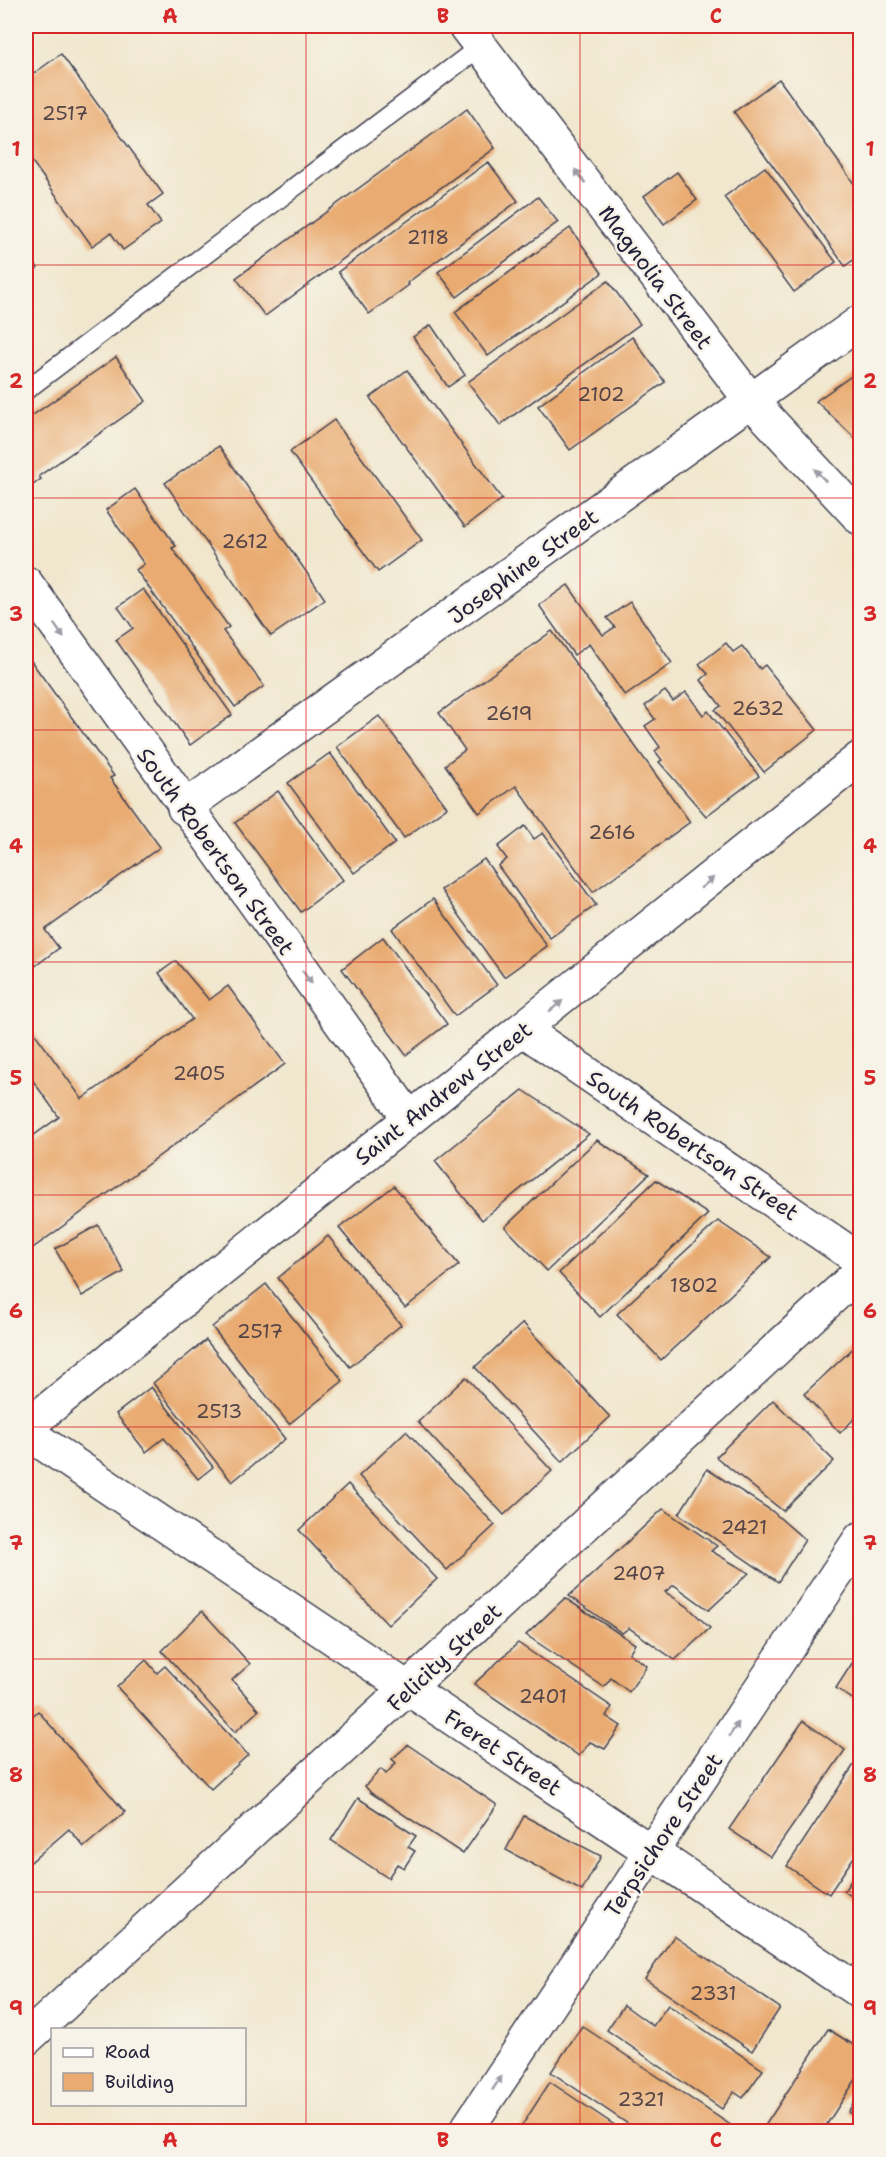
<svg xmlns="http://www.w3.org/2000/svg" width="886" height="2157" font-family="'Shantell Sans',sans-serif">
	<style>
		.building { fill: #e9ab71 }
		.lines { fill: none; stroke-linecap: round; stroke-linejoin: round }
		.lane-casing { stroke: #414051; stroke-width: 21 }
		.street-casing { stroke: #414051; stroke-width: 36 }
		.lane { stroke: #fff; stroke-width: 18 }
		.street { stroke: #fff; stroke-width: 33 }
		.oneway { fill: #9c9ca7 }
		.grid { fill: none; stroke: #d62828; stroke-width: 1.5; stroke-opacity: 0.55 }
		.labels { text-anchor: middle; stroke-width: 5; stroke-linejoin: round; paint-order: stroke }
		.number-label { font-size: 20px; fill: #544448 }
		.street-label { font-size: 22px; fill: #22223b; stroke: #f7f3e8 }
		.neatline { fill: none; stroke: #d62828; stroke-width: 2 }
		.grid-label { font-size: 20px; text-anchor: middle; font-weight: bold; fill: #d62828 }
	</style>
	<rect width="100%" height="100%" fill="#f7f3e8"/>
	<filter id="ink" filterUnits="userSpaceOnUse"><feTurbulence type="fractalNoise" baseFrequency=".0167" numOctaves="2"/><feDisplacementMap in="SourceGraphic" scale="12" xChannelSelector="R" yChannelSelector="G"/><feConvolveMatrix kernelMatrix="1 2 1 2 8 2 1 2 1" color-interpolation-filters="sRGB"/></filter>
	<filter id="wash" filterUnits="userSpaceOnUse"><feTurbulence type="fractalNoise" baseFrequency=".008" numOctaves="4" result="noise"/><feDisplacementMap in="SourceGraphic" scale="24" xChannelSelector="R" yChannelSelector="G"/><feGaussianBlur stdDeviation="1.35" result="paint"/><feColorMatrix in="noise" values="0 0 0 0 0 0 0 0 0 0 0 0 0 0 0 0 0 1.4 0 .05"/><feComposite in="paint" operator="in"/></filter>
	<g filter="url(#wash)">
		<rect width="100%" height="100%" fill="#f0e7ce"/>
		<g id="blocks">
			<g class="building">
				<path d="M61,54l102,140 -15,11 13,18 -38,27 -12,-17 -19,13 -66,-93v-90l7,11z"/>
				<path d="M779,79l81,113v63l-15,11 -111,-154z"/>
				<path d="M467,109l28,39 -230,168 -29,-38z"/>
				<path d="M488,162l30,39 -111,82 2,2 -40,29 -31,-42z"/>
				<path d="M765,167l71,95 -42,30 -70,-95z"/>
				<path d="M677,172l20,28 -33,24 -20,-28z"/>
				<path d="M538,197l20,25 -101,75 -19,-25z"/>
				<path d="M570,228l32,45 -114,83 -33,-44z"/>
				<path d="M26,250l12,18 -12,9z"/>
				<path d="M608,281l32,43 -140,101 -32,-43z"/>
				<path d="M431,325l34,50 -17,12 -35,-50z"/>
				<path d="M632,337l33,45 -95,68 -32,-44z"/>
				<path d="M116,357l30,44 -107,75 2,3 -15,11v-70z"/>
				<path d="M407,370l95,129 -37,28 -95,-129z"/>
				<path d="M860,370v73l-44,-42z"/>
				<path d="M334,420l88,120 -44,32 -88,-120z"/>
				<path d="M219,446l106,153 -54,37 -106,-153z"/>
				<path d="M135,489l41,57 -4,2 57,79 -6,4 41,55 -29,21 -99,-137 8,-6 -38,-54z"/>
				<path d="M568,585l35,50 12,-8 -8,-9 23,-16 42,61 -47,33 -36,-52 -15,11 -35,-50z"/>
				<path d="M143,589l89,126 -42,30 -74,-105 17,-12 -15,-21z"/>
				<path d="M552,631l138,191 -97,70 -77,-106 -37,27 -34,-48 20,-15 -26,-37z"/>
				<path d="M726,643l7,9 9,-6 18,23 5,-4 52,65 -53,42 -49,-62 6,-4 -20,-26 7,-6 -9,-10z"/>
				<path d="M26,654l88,122 -4,2 50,69 -115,83 14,18 -33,25z"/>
				<path d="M665,691l8,10 13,-9 17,23 5,-4 51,65 -53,40 -47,-54 3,-2 -7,-9 5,-4 -15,-21 10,-7 -10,-13z"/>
				<path d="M379,716l68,91 -43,31 -67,-91z"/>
				<path d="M330,753l65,90 -41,30 -66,-90z"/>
				<path d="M278,791l65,89 -42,32 -66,-89z"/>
				<path d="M525,826l9,13 9,-6 53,72 -46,33 -52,-72 9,-7 -9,-12z"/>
				<path d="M484,859l63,87 -43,31 -63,-87z"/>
				<path d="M433,899l64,86 -42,31 -63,-87z"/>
				<path d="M383,937l64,87 -41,31 -64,-86z"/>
				<path d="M176,961l33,39 19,-14 57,78 -259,189v-112l33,-24 -33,-46v-50l56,78 110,-80 -33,-46z"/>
				<path d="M523,1090l66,44 -107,86 -47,-59z"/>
				<path d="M597,1140l52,34 -102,97 -42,-44z"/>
				<path d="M656,1180l52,34 -108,103 -41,-44z"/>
				<path d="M394,1186l65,79 -54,43 -66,-80z"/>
				<path d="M718,1221l53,36 -110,103 -44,-46z"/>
				<path d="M98,1225l26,47 -42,24 -27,-47z"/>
				<path d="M328,1236l73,89 -51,42 -72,-89z"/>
				<path d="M266,1284l77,97 -54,43 -77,-97z"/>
				<path d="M523,1323l87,94 -48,45 -87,-95z"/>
				<path d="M206,1340l79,99 -53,43 -79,-99z"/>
				<path d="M860,1342v71l-20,20 -36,-39z"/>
				<path d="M466,1377l86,94 -48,44 -86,-93z"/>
				<path d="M151,1387l62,80 -15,12 -34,-41 -18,14 -30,-38z"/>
				<path d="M773,1400l61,61 -51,50 -67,-54z"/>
				<path d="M406,1431l89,94 -48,45 -88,-94z"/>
				<path d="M707,1469l65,42 33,29 -27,42 -99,-68z"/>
				<path d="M348,1484l89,95 -49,46 -89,-95z"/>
				<path d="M663,1509l54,37 -6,5 38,22 -40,37 -35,-25 -9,7 22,14 23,22 -35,32 -46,-32 -7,5 -53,-37z"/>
				<path d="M565,1598l70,46 -6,9 18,13 -18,26 -18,-14 -7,9 -78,-52z"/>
				<path d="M202,1611l48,53 -18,16 27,30 -24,22 -73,-81z"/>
				<path d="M518,1643l94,64 -6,9 15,10 -16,23 -15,-7 -11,14 -105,-72z"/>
				<path d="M860,1651v53l-24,-16z"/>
				<path d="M146,1660l11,13 8,-7 83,89 -37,34 -94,-102z"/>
				<path d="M38,1711l87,101 -41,35 -15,-18 -43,37v-144z"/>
				<path d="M803,1721l42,29 -74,107 -42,-28z"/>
				<path d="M408,1745l89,60 -34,49 -92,-61 -6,-7 16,-17 5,5 10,-11 -4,-4z"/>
				<path d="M857,1760l3,2v86l-31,46 -42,-28z"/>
				<path d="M358,1798l58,38 -8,11 7,4 -11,17 -7,-4 -9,14 -57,-38z"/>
				<path d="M524,1816l77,40 -19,35 -76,-41z"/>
				<path d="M860,1867v35l-16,-11z"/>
				<path d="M674,1936l106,72 -28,43 -107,-72z"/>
				<path d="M624,2005l29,21 15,-21 95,65 -20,28 -9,-6 -12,17 -115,-79z"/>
				<path d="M582,2026l150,100 -4,6h-88l-89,-60z"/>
				<path d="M828,2029l32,20v24l-38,59h-61z"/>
				<path d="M550,2082l75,50h-103l-3,-2z"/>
				<path d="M860,2092v29l-12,-9z"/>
			</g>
		</g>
	</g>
	<g filter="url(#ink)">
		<use href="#blocks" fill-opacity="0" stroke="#414051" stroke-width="1.5"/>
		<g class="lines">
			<g class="lane-casing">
				<path id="lane" d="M26,390l455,-344"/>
			</g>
			<g class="street-casing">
				<g id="street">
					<path d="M465,26l287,376 108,116"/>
					<path d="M26,583l383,535"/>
					<path d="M184,808l676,-486"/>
					<path d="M525,1031l335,229"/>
					<path d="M26,1427c277,-224 557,-444 834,-669"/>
					<path d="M26,1432l834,560"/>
					<path d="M26,2039l834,-767"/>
					<path d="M465,2132l395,-593"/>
				</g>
			</g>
			<use href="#lane" class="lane"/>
			<use href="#street" class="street"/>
		</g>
		<defs><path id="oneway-solid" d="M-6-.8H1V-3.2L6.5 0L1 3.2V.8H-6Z" transform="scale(1.5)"/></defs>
		<g class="oneway">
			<use href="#oneway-solid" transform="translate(580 176) rotate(-127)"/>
			<use href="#oneway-solid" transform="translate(820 475) rotate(-133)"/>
			<use href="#oneway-solid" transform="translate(59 631) rotate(55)"/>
			<use href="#oneway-solid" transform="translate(707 883) rotate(-39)"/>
			<use href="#oneway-solid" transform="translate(307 977) rotate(54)"/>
			<use href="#oneway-solid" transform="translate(556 1006) rotate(-39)"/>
			<use href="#oneway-solid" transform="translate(734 1729) rotate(-56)"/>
			<use href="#oneway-solid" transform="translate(497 2083) rotate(-56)"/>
		</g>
	</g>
	<path class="grid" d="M306,26v2106M580,26v2106M26,265h834M26,498h834M26,730h834M26,962h834M26,1195h834M26,1427h834M26,1659h834M26,1892h834"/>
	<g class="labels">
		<g class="number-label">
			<text x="65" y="120">2517</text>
			<text x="428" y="244">2118</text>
			<text x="601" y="401">2102</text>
			<text x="245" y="548">2612</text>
			<text x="758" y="715">2632</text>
			<text x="509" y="720">2619</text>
			<text x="612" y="839">2616</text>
			<text x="199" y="1080">2405</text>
			<text x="694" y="1292">1802</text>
			<text x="260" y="1338">2517</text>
			<text x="219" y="1418">2513</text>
			<text x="744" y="1534">2421</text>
			<text x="639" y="1580">2407</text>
			<text x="543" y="1703">2401</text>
			<text x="713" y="2000">2331</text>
			<text x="641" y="2106">2321</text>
		</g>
		<g class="street-label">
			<text transform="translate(656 277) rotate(53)" y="8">Magnolia Street</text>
			<text transform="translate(523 566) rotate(-36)" y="8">Josephine Street</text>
			<text transform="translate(216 851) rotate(54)" y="8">South Robertson Street</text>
			<text transform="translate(443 1093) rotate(-38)" y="8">Saint Andrew Street</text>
			<text transform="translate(693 1145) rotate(34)" y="8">South Robertson Street</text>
			<text transform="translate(444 1657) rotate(-43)" y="8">Felicity Street</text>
			<text transform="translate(503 1752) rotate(34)" y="8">Freret Street</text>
			<text transform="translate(663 1835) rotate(-56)" y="8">Terpsichore Street</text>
		</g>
	</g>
	<rect width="886" height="2157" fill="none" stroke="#f7f3e8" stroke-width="66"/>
	<rect x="51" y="2028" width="195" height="78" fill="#f7f3e8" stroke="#a29fa3" stroke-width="1.5"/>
	<rect x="63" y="2048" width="30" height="9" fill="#ffffff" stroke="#a29fa3" stroke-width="1.5"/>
	<text x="105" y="2058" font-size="18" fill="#22223b">Road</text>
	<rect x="63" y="2073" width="30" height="18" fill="#e9ab71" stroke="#a29fa3" stroke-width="1.5"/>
	<text x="105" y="2088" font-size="18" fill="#22223b">Building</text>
	<rect x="33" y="33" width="820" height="2091" class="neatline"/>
	<g class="grid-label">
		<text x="170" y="23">A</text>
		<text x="443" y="23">B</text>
		<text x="716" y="23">C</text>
		<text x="16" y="156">1</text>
		<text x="870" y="156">1</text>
		<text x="16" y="388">2</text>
		<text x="870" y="388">2</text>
		<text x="16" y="621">3</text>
		<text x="870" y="621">3</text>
		<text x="16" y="853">4</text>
		<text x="870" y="853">4</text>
		<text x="16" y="1085">5</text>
		<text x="870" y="1085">5</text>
		<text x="16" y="1318">6</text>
		<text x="870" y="1318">6</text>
		<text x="16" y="1550">7</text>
		<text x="870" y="1550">7</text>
		<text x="16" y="1782">8</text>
		<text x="870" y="1782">8</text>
		<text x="16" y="2015">9</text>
		<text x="870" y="2015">9</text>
		<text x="170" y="2147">A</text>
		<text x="443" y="2147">B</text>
		<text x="716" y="2147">C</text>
	</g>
</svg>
